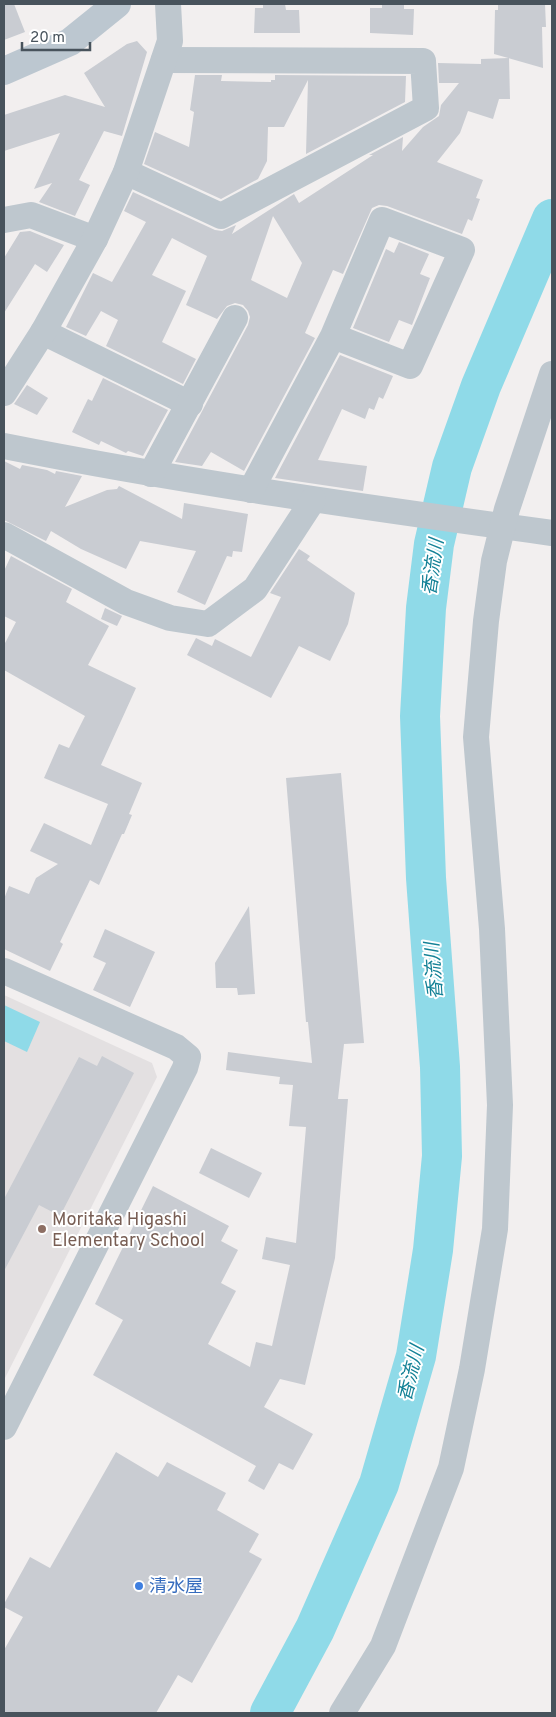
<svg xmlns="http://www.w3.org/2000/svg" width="556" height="1717" font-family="Overpass,'Noto Sans JP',sans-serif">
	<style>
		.education { fill: #e3e0e1 }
		.water { fill: #8fdae8 }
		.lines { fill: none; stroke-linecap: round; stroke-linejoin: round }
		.river { stroke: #8fdae8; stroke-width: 40 }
		.building { fill: #c9ccd2; fill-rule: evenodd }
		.minor { stroke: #bec7ce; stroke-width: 26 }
		.secondary { stroke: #bcc7d0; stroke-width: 28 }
		.education-dot { fill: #8d6e63; stroke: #fff; stroke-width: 2 }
		.shop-dot { fill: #3f7fe0; stroke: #fff; stroke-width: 2 }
		.labels { text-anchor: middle; stroke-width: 4; stroke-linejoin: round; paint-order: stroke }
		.education-label { font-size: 18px; fill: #785e54; stroke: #fff; text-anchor: start }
		.shop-label { font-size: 18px; fill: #366cbe; stroke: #fff; text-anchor: start }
		.water-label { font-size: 19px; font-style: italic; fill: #138196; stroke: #fff }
	</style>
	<rect width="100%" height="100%" fill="#f2efef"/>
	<path class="education" d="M4,995l148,68 5,14 -153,303z"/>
	<path class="water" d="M4,1005l36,17 -13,30 -23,-11z"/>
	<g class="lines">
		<path class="river" d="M270,1713l45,-84 64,-145 37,-128 17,-106 9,-94 -2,-89 -14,-189 -6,-162 6,-108 8,-64 18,-77 29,-81 71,-167"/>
	</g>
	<g class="building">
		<path d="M4,4h10l11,28 -21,8z"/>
		<path d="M263,4h22l1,6h13l1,23h-46l1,-25h8z"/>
		<path d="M382,4h22v5h10l-1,26 -43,-2v-25h12z"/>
		<path d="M498,4h47l1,23h-4l1,41 -49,-14 1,-44h3z"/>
		<path d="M137,41l10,11 -25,84 -18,-5 -25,49 11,5 -15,31 -36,-14 13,-19 -18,6 26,-56 -56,18v-36l61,-20 40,12 -21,-34 43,-29z"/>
		<path d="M509,58l1,41h-11l-6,20 -25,-8 -8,22 -23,29 46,18 -7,18 4,1 -8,22 -4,-2 -6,15 -75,-28 -8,-1 -7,3 -29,66 -10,-4 -28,63 10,5 -71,133 -33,-19 -9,14 -27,-4 73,-137 2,-8 -2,-6 -5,-6 -8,-2 -8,3 -10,13 -31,-14 21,-49 -35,-18 -20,37 34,16 -24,51 34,17 -13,25 -77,-38 12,-26 -17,-9 -15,25 -20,-9 27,-54 19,9 34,-60 -22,-11 9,-19 82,38 7,1 14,-6 -4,9 62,-40 5,9 74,-48h-4l34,-18 -1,14 21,-24 16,-11 2,-11 18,-22h-20l-1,-20 43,1v-5zM273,216l29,47 -15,35 -36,-18z"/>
		<path d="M195,75h27l-1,6 50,1v-2h4v-5l131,1 -1,26 -99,52 2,-74 -24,47h-16l-1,34 -9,18 -37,20 -77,-35 11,-32 34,15 5,-35 -4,-2z"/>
		<path d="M30,231l34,14 -17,27 -12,-8 -31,49v-55l16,-26z"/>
		<path d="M399,242l30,12 -9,20 10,4 -18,47 -13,-5 -10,22 -36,-14 33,-79 8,4z"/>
		<path d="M340,355l53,21 -10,23 -4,-2 -5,13 -5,-2 -4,11 -23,-10 -24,51 49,6 -4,25 -88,-13z"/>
		<path d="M103,378l65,32 -25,46 -15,-5 -2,2 -25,-12 -2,4 -27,-13 16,-33 4,2z"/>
		<path d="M27,385l21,13 -11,17 -23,-11z"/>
		<path d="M4,461l16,8 2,-4 25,5 8,4 1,-3 26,5 -17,31 42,-17 10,-1 2,-3 63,33 2,-16 64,11 -6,38 -9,-1 -1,6 -5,-1 -22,49 -28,-13 19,-41 -56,-10 -14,28 -45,-20 -30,-18 -5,10 -42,-21z"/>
		<path d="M299,549l11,7 -3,4 48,33 -7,31 -18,37 -31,-15 -28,52 -84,-43 9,-17 16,8 3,-7 36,18 30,-60 -11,-4z"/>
		<path d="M11,556l61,33 -6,13 43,24 -21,39 48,23 -35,77 41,18 -13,31 3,1 -8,19h-2l-23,51 -9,-5 -30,62 3,2 -13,27 -46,-22v-50l5,-13 20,8 7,-16 22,-14 -28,-13 14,-28 47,22 17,-41 -64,-26 15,-34 10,4 16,-32 -81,-46v-25l12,-23 -12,-6v-45z"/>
		<path d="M105,608l17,8 -5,10 -16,-7z"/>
		<path d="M341,773l23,270 -20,1 -6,55h10l-13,159 -30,127 -25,-6 -16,28 49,27 -20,36 -14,-7 -15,27 -16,-9 8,-15 -163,-91 30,-55 -28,-16 58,-118 76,40 -8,15 17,9 -17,33 15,8 -28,53 42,23 6,-25 16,4 18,-81 -28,-6 4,-22 30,6 10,-116 -17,-1 4,-41 -14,-1 1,-7 -54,-7 2,-18 84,11 -4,-41h-2l-20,-244z"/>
		<path d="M249,906l6,88 -17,1 -1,-7h-21l-1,-25z"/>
		<path d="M105,929l50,23 -25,55 -37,-17 13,-27 -13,-6z"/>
		<path d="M102,1056l32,17 -74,143 -21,-11 -35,66v-72l75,-142 18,9z"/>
		<path d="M211,1148l51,25 -13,25 -50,-25z"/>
		<path d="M116,1452l42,25 9,-15 59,31 -9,17 42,24 -10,18 13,7 -70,124 -14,-8 -22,38h-152v-63l19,-33 -19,-10v-3l26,-47 20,11z"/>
	</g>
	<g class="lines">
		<g class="minor">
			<path d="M126,172l95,44 205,-108 -3,-47 -259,-1"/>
			<path d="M4,220l27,-5 64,24"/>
			<path d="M43,332l147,72"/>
			<path d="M4,393l39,-61 52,-93 31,-67 44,-131 -2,-37"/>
			<path d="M4,446c181,36 365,62 548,87"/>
			<path d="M151,474l84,-156"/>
			<path d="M251,490l82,-154 49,-116 80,30 -52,116 -77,-30"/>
			<path d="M4,535l122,67 44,16 38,6 47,-35 58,-89"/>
			<path d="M4,971l172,76 12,10 -3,11 -181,359"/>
			<path d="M342,1713l41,-67 68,-178 21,-99 23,-140 5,-124 -8,-176 -16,-192 10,-116 8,-60 13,-52 45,-135"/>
		</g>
		<path class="secondary" d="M4,71l66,-29 47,-38"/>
	</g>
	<circle class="education-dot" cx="42" cy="1229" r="5"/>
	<circle class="shop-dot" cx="139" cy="1586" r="5"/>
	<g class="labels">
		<g class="education-label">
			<text x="52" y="1225">Moritaka Higashi<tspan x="52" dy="21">Elementary School</tspan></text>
		</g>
		<g class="shop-label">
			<text x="149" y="1592">清水屋</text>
		</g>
		<g class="water-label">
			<text transform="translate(432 567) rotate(-82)" y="7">香流川</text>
			<text transform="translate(433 971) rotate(-94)" y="7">香流川</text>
			<text transform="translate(410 1373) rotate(-76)" y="7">香流川</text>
		</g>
	</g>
	<rect width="556" height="1717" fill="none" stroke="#48535c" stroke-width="10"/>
	<path d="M22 42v8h68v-8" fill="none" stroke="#48535c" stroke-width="2.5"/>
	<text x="30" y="42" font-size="15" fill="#48535c" stroke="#ffffff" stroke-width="4" paint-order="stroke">20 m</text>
</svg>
